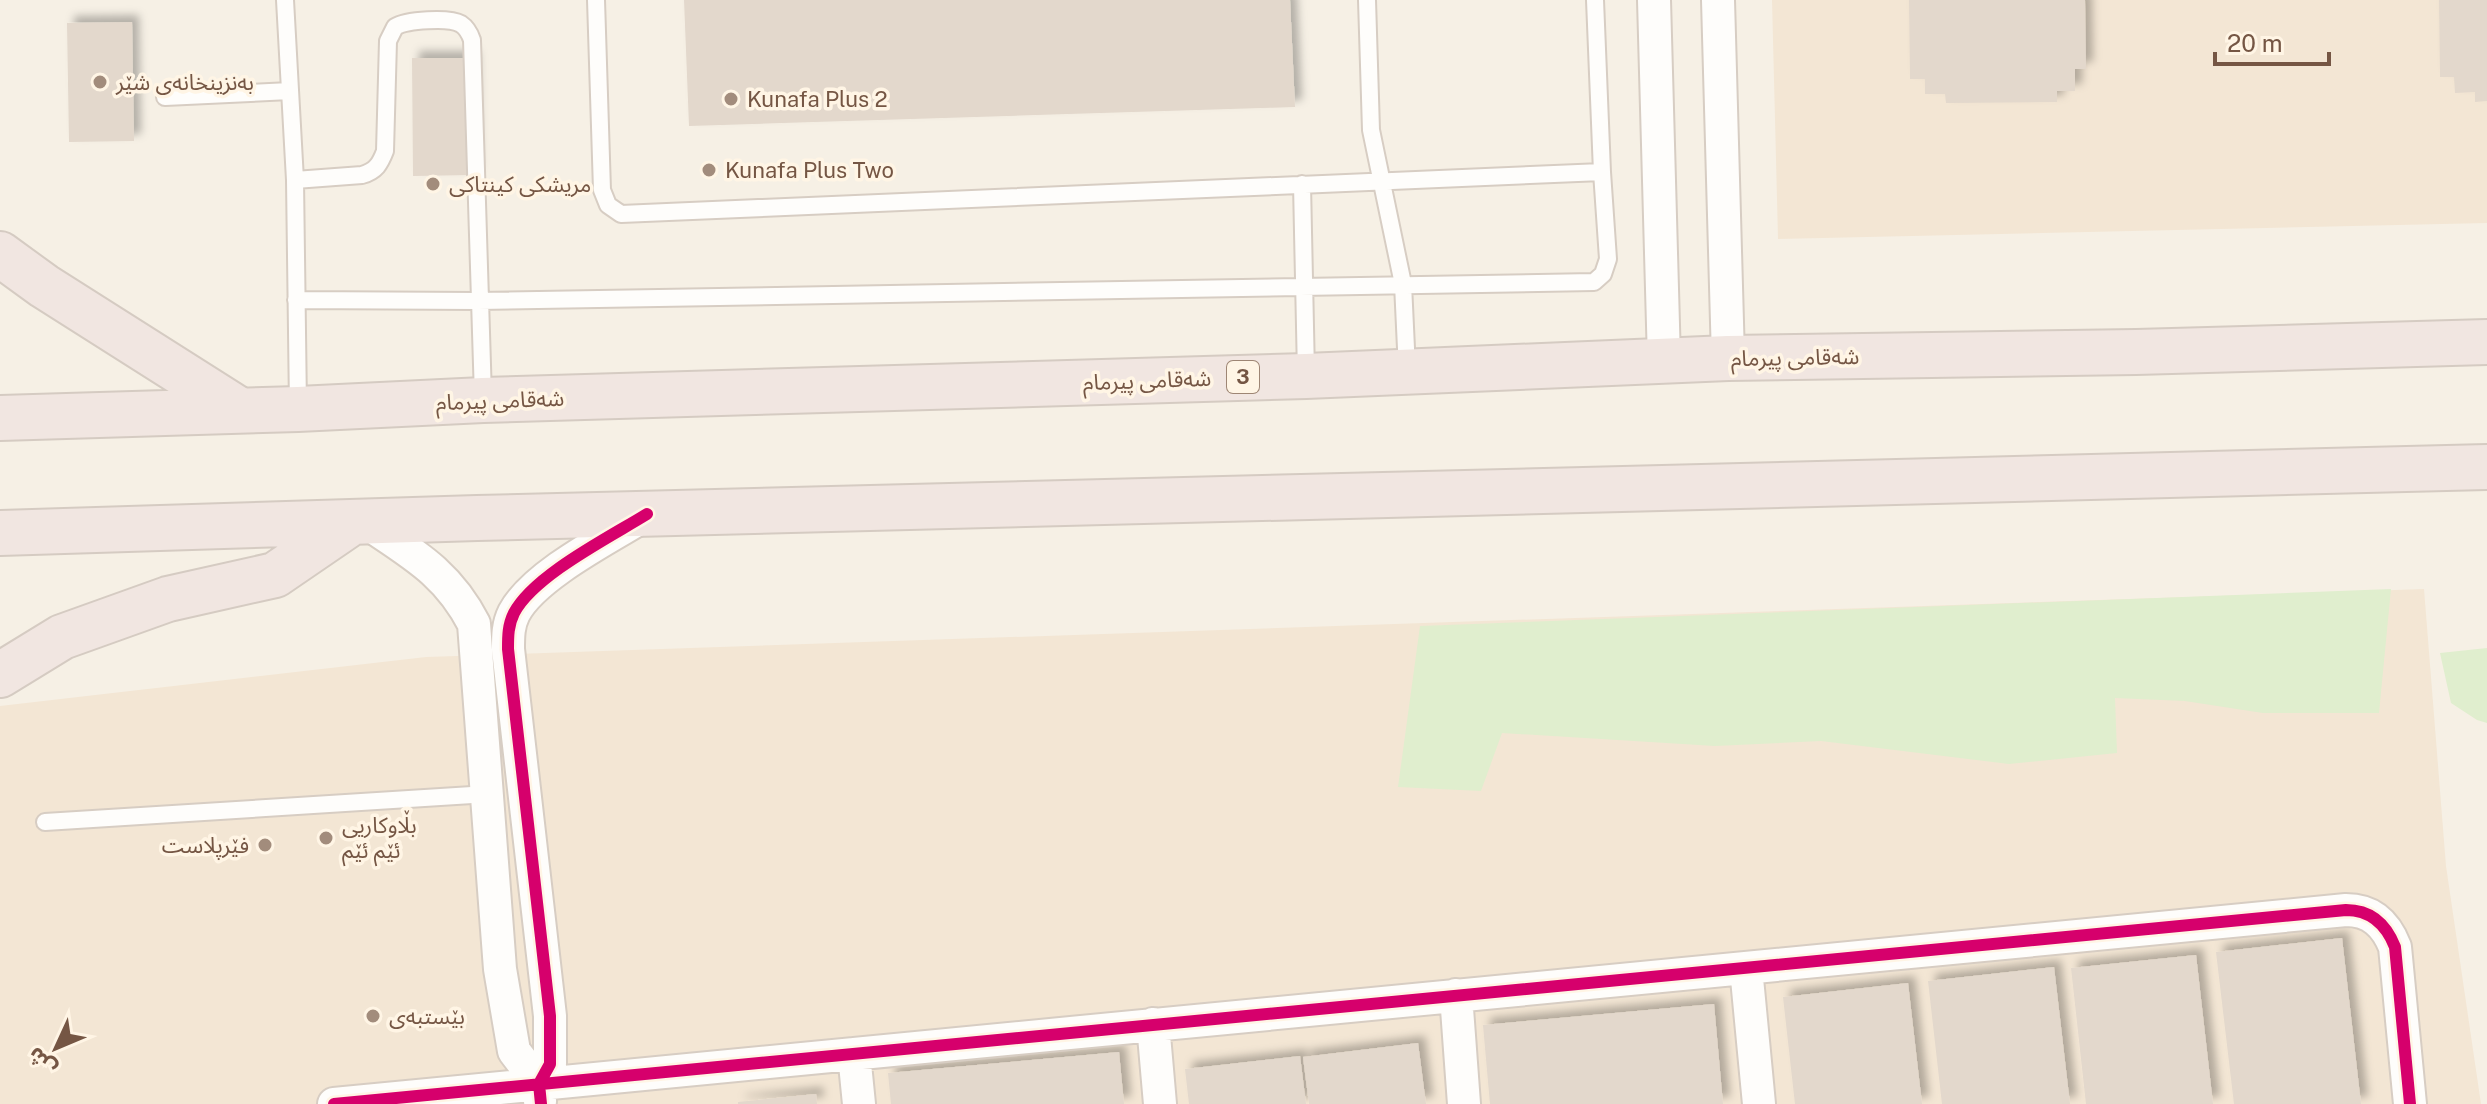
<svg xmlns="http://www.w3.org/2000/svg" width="2487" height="1104" viewBox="0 0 2487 1104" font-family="'Public Sans','Noto Sans Arabic',sans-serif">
  <defs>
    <filter id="shadow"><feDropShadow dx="7" dy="-7" stdDeviation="4" flood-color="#0004"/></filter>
  </defs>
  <rect width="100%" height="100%" fill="#f6f0e5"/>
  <path fill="#f3e6d4" d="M1772,0H2487V223L1778,239Z
    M2424,589L2446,866L2481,1104H0V706L426,657Z"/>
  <path fill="#e0eece" d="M2391,589L2379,713H2263L2185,701L2115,698L2117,753L2009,764L1821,741L1715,746L1502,733L1481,791L1398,787L1420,626Z
    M2487,648V723L2477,720L2451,703L2440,653Z"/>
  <path fill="#e3d8cc" filter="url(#shadow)" d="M684,0H1290L1295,107L689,126Z
    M1909,0H2085L2086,69H2075V91H2057V102L1946,103L1945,94H1925V79H1910Z
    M2439,0H2487V101L2475,102V92L2455,93L2454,77H2440Z
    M132,22L134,141L69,142L67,23Z
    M412,58H472L473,175L413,176Z
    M2342,938L2361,1104H2234L2216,952Z
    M2196,955L2213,1104H2086L2071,968Z
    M2054,967L2070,1104H1942L1928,981Z
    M1908,983L1922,1104H1795L1783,997Z
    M1714,1004L1723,1104H1490L1483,1025Z
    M1418,1043L1426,1104H1309L1303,1057Z
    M1119,1052L1124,1104H891L888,1073Z
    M1300,1056L1306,1104H1189L1185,1069Z
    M816,1094L817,1104H738V1102Z"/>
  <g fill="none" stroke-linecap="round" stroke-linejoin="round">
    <defs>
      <path id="lane" d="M285,0L295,180L298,407
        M596,0L602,190L608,205L621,214L1602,172
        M1367,0L1371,130L1403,284L1407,370
        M165,97L290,91
        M295,180L362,175C376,171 380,164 385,151L388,41L395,27C406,20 449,17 461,24C467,28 470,34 472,40L483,397
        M1302,184L1306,374
        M296,300L478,301L1594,282L1603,274L1608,259L1602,172L1595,0
        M45,822L488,794"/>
      <path id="street" d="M1654,0L1664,361
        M1718,0L1728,358
        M367,523C413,554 448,573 474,624L500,969L514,1051L539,1084
        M1746,968L1759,1104
        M1456,995L1464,1104
        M1153,1024L1160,1104
        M854,1054L859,1104
        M540,1101L539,1084L550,1064V1016L508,649C508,636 508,625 514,613C534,575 610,537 647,514
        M334,1104L2346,910C2371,910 2386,924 2395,947L2410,1104"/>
      <path id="highway" d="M0,254L44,286L238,409
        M0,418L298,409L483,400L1306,376L1728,358L2136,352L2487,342
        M0,533L477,518L2487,467
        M0,675L62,637L168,599L275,575L351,523"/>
    </defs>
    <use href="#lane" stroke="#d7cdc3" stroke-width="20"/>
    <use href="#street" stroke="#d7cdc3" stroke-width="36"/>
    <use href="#highway" stroke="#d5cbc2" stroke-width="48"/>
    <use href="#lane" stroke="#fefdfb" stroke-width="16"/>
    <use href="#street" stroke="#fefdfb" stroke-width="32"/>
    <use href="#highway" stroke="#f1e6e1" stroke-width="44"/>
    <defs>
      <path id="cycleway" d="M334,1104L2346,910C2371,910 2386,924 2395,947L2410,1104
        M541,1104L539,1084L550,1064V1016L508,649C508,636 508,625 514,613C534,575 610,537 647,514"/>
    </defs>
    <use href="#cycleway" stroke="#fff5e5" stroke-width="17"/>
    <use href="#cycleway" stroke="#d6006c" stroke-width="12"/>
  </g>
  <g fill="#a28c7c" stroke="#fff5e5" stroke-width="3">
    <circle cx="100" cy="82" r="8"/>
    <circle cx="731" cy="99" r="8"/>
    <circle cx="709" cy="170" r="8"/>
    <circle cx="433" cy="184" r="8"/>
    <circle cx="326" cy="838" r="8"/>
    <circle cx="265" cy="845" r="8"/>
    <circle cx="373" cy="1016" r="8"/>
  </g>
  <g text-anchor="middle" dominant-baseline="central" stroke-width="7" stroke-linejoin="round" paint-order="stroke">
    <rect fill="#fff5e5" stroke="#9e8674" stroke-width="2" x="1227" y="361" width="32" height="32" rx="6"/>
    <g font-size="20" font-weight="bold" fill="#755644">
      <text x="1243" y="377">3</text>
    </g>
    <g font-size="22" fill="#755644" stroke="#fff5e5" text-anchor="start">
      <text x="116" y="82">بەنزینخانەی شێر</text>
      <text x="747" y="99">Kunafa Plus 2</text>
      <text x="725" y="170">Kunafa Plus Two</text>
      <text x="449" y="184">مریشکی کینتاکی</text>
      <text x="342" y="825">بڵاوکاریی<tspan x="342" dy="25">ئێم ئێم</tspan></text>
      <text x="249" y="845" text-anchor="end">فێرپلاست</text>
      <text x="389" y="1016">بێستبەی</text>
    </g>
    <g font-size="22" fill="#755644" stroke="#fff5e5">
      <text transform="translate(1795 357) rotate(-1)">شەقامی پیرمام</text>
      <text transform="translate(1147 380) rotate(-2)">شەقامی پیرمام</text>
      <text transform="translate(500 400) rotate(-2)">شەقامی پیرمام</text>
    </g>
  </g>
  <g transform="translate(56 1048) rotate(226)" stroke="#fff5e5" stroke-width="6" paint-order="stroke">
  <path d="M0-6L14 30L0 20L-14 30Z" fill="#755644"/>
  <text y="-12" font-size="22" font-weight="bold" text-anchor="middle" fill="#755644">ش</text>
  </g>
  <path d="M2215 52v12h114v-12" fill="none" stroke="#755644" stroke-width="4"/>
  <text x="2227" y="52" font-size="24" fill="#755644" stroke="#fff5e5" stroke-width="6" paint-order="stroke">20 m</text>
</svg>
